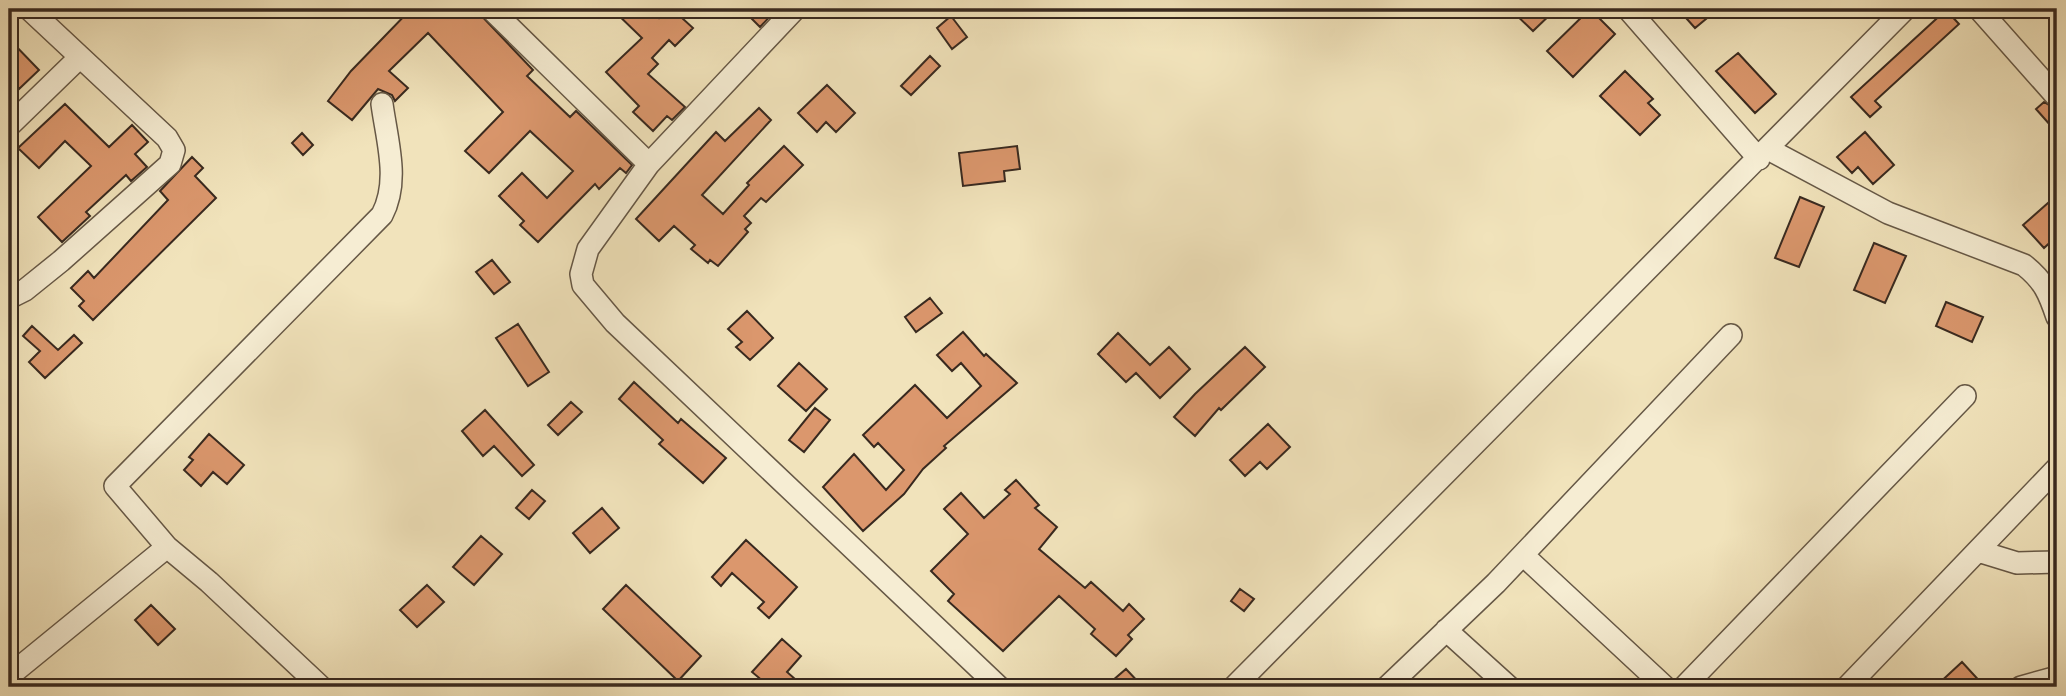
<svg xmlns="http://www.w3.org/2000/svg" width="2066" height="696" viewBox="0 0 2066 696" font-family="'IM FELL French Canon',serif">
  <rect width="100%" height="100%" fill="#f1e3bb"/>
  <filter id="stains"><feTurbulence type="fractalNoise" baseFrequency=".00286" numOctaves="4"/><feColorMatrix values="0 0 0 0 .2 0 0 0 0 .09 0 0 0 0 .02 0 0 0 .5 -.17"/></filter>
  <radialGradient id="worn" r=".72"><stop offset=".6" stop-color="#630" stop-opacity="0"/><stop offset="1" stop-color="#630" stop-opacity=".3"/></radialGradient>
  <path fill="#db976d" stroke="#38291f" stroke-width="2" d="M411,9H475L533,70L527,76L570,117L576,111L632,165L626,173L620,168L599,189L595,184L538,242L520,225L524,221L499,196L522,173L547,198L573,171L530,131L489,173L465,151L503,112L428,33L389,71L408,88L395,101L392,95L378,89L352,120L328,101L351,71Z
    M612,9H649L659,18L668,9H691L682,18L693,28L675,46L669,40L652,58L658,64L648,74L685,107L672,120L667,116L653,131L633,112L639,106L606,72L642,38Z
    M742,9H777L760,27Z
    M1510,9H1556L1533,31Z
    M1590,9L1615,34L1573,77L1547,51Z
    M1678,9H1718L1695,28Z
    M1946,10L1959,24L1875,101L1881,107L1870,117L1851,97Z
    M951,16L967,37L952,49L937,28Z
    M9,39L39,70L19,89L9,78Z
    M1738,53L1776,94L1755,113L1716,71Z
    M930,56L940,66L911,95L901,86Z
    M1625,71L1653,99L1648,103L1660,115L1640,135L1600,96Z
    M827,85L855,113L836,132L826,122L817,132L798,113Z
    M2044,102L2057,110V120L2051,126L2036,109Z
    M65,104L109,147L132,125L148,142L135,154L147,167L131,181L126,175L86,212L90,216L62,242L38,217L91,166L65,141L39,168L18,148Z
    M759,108L771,120L702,195L723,214L749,185L747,183L784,146L803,165L766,202L761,198L744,216L751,223L745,229L748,232L718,266L710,260L708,263L691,249L695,245L674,226L659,241L636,219L716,132L725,141Z
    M1865,132L1894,165L1873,184L1858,167L1852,173L1837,157Z
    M302,133L313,145L303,155L292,143Z
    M1017,146L1020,169L1004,171L1005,181L963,186L959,153Z
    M192,157L203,168L195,176L216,198L93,320L79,306L84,301L71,288L88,271L94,278L168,200L160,191Z
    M2057,195V236L2044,248L2023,225Z
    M1800,197L1824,207L1799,267L1775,258Z
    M1874,243L1906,256L1885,303L1854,290Z
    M492,260L510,282L494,294L476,272Z
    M930,298L942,313L916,332L905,317Z
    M1946,302L1983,317L1972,342L1936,326Z
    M747,311L773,338L750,360L736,347L742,342L728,329Z
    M518,324L549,372L528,386L496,338Z
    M32,326L58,350L74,335L82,343L45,378L29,362L40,351L23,336Z
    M963,332L984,356L986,354L1017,383L944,446L946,448L923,469L904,494L863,531L823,487L854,454L886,490L904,470L878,443L874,447L863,435L915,385L947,418L981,386L961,363L952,371L937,355Z
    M1118,333L1150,365L1169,347L1190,369L1160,398L1136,373L1126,382L1098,354Z
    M1245,347L1265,367L1221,410L1219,408L1195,436L1174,417L1195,394Z
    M799,363L827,389L806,411L778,386Z
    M634,382L678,423L681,419L726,458L703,483L659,444L663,440L619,399Z
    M571,402L582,412L558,435L548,425Z
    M815,408L830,420L804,452L789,440Z
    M485,410L534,465L522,476L494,446L483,456L462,431Z
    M1268,424L1290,447L1267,469L1260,462L1245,476L1230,460Z
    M209,434L244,465L227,484L213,472L201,486L184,470L193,460L189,457Z
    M1016,480L1039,505L1035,508L1057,527L1039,549L1085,588L1091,582L1123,611L1129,604L1144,619L1128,635L1132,639L1116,656L1091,634L1095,629L1059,596L1003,651L948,601L954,594L931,571L968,534L944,509L961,493L984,518L1010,494L1005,490Z
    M532,490L545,501L529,519L516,508Z
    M602,508L619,528L590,553L573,533Z
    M481,536L502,554L474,585L453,567Z
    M746,540L797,587L769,618L758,608L764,602L732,573L721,586L712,577Z
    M427,585L444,602L417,627L400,610Z
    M626,585L701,656L678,681L603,609Z
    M1240,589L1254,599L1244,611L1231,601Z
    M151,605L175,629L158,645L135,620Z
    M782,639L801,656L787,672L795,679L787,687H770L752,672Z
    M1962,662L1985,687H1935Z
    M1126,669L1143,687H1105Z"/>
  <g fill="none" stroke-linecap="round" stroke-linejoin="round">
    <defs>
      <path id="minor" d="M491,9L649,164
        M795,9L649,164L588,249L581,274L583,285L615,323L999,687
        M1628,9L1759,159
        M1979,9L2057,97
        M9,126L79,58
        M1768,149L1888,213L2024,265C2044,281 2049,293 2057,317
        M9,298L25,290L61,261L170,164L174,150L167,138L29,9
        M1978,551L2017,563L2057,562
        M1523,555L1665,687
        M1446,630L1509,687
        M9,676L167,547
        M321,687L209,582L167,547L115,486L382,215C400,181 387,141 382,104
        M1234,687L1905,9
        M1387,687L1496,583L1731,335
        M1684,687L1965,396
        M1847,687L2057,468
        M2021,687L2057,677"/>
    </defs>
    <use href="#minor" stroke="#665846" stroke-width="24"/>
    <use href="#minor" stroke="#f6edd3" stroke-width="21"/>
  </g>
  <rect width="2066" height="696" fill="none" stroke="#f1e3bb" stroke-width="35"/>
  <rect x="10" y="10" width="2045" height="675" fill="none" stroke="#38291f" stroke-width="3.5"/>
  <rect x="18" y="18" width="2031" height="661" fill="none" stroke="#38291f" stroke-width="2"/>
  <rect width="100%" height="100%" filter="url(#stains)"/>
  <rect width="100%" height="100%" fill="url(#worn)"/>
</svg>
